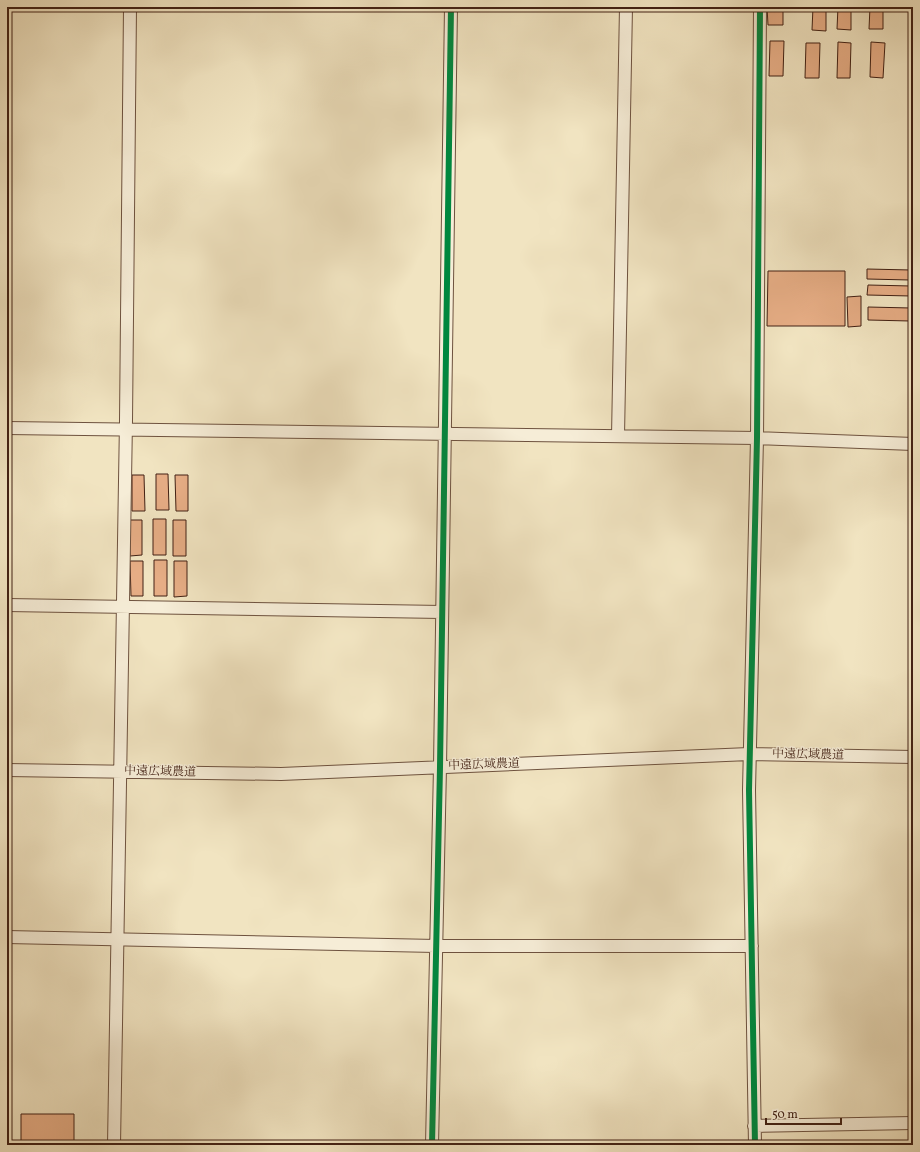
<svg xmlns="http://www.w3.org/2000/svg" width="920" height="1152" viewBox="0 0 920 1152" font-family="Vollkorn,'Noto Serif JP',serif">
  <rect width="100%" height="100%" fill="#f1e4c1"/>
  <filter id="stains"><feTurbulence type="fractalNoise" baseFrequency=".005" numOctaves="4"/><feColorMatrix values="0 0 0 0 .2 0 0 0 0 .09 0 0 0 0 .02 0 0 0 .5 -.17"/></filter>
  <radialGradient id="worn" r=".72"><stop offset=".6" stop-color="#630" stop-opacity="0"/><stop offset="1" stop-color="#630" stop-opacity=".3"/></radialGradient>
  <path fill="#e6ad85" stroke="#422114" d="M767,7H783V25H768Z
    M813,7H826V31L812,30Z
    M838,7H851V30L837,29Z
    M870,7H883V29H869Z
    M770,41H784L783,76H769Z
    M838,42L851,43L850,78H837Z
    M871,42L885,43L883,78L870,77Z
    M806,43H820L819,78H805Z
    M867,269L911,270L910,280L867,279Z
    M768,271H845V326H767Z
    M868,285L911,286V296L867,295Z
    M861,296V326L848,327L847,297Z
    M868,307L911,308L910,321L868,320Z
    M156,474H168L169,510H156Z
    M132,475H144L145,511H132Z
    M175,475H188V511H176Z
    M153,519H166V555H153Z
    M129,520H142V555L130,556Z
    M173,520H186V556H173Z
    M154,560H167V596H154Z
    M130,561H143V596H131Z
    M174,561H187V596L174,597Z
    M21,1114H74V1145H21Z"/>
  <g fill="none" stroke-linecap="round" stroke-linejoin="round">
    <defs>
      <path id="minor" d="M7,428L757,438L913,444
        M618,436L626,7
        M7,605L442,612
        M7,770L281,774L749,754L913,757
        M7,937L436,946H752
        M754,1126L913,1123
        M114,1145L126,421L130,7
        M432,1145L440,767L451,7
        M755,1145L749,790L757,438L760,7"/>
    </defs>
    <use href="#minor" stroke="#6e523f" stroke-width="14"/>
    <use href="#minor" stroke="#f6edd7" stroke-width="12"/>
    <defs>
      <path id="cycleway" d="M432,1145L440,767L451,7
        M755,1145L749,790L757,438L760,7"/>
    </defs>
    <use href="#cycleway" stroke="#f6edd7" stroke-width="8"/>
    <use href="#cycleway" stroke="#00873e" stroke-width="6"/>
  </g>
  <g text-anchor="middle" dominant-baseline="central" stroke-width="3" stroke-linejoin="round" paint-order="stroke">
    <g font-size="12" fill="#422114" stroke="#f6edd7">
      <text transform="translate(808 755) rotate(1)">中遠広域農道</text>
      <text transform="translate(484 765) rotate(-2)">中遠広域農道</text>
      <text transform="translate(160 772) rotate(1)">中遠広域農道</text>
    </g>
  </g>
  <rect width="920" height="1152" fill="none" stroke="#f1e4c1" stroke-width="24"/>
  <rect x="8" y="8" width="904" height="1136" fill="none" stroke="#422114" stroke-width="2"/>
  <rect x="12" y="12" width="896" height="1128" fill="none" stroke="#422114"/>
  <path d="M766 1118v6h75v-6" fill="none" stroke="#422114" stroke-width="2"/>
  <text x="772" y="1118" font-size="12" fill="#422114" stroke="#f6edd7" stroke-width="3" paint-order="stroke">50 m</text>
  <rect width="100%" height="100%" filter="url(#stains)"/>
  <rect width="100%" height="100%" fill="url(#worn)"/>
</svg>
